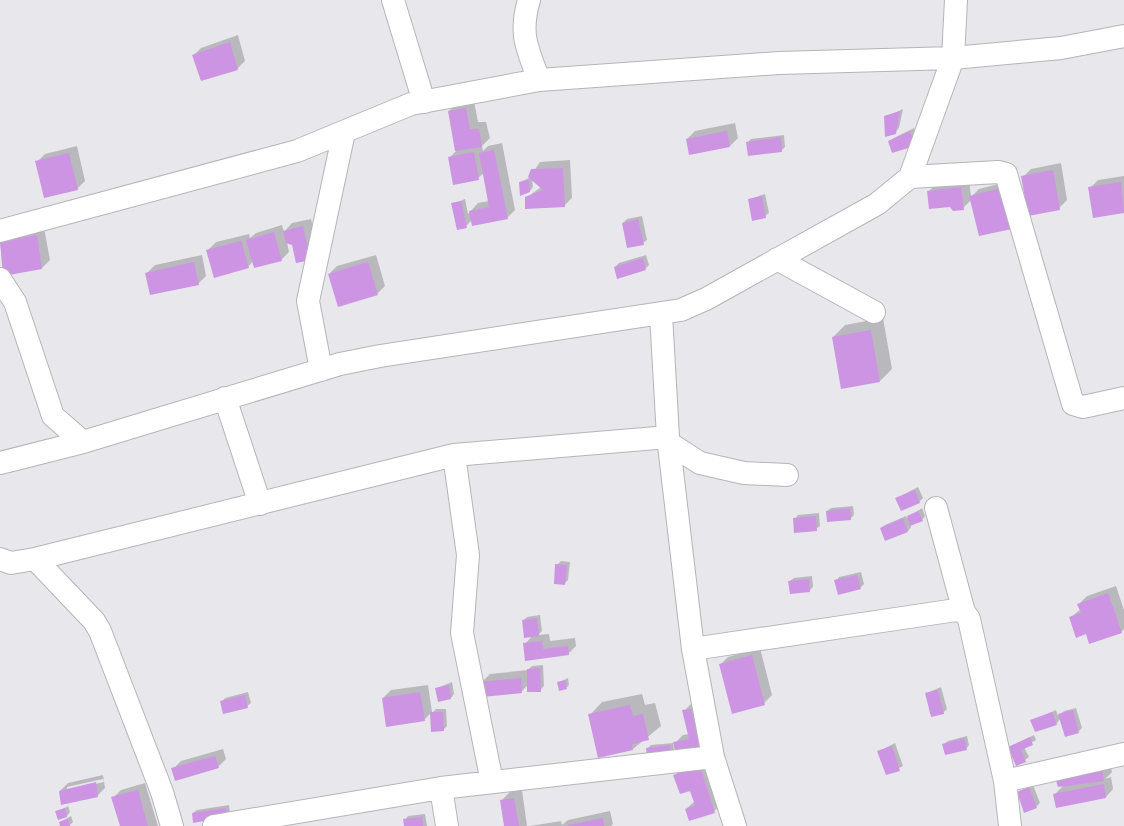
<svg xmlns="http://www.w3.org/2000/svg" width="1124" height="826" viewBox="0 0 1124 826" font-family="'Nunito Sans',sans-serif">
  <rect width="100%" height="100%" fill="#e8e7ec"/>
  <path fill="#0003" fill-rule="evenodd" d="M238,35L245,61L237,69L193,56L201,48Z
    M474,101L478,122H486L490,138L482,146L483,151L488,146L502,143L515,210L507,218L472,220L466,226L453,204L465,199L468,214L478,203L489,201L484,173L478,178L449,158L456,151L449,111L457,103Z
    M903,109L899,128L895,132L886,117Z
    M735,123L738,138L730,146L687,139L695,131Z
    M914,128L918,141H890L894,138Z
    M784,135L785,147L782,150L748,142L751,139Z
    M77,146L85,181L77,189L37,162L45,154Z
    M570,160L572,198L564,206L526,198L541,187L532,179L533,187L530,191L520,182L529,178L540,162Z
    M1061,163L1067,200L1059,208L1023,177L1031,169Z
    M1124,176V212L1094,216L1090,188L1098,180Z
    M969,179L971,197L979,189L1010,181L1019,219L971,200L963,208L928,192L936,184Z
    M765,194L769,213L765,216L750,199Z
    M642,216L647,240L643,243L623,223L627,219Z
    M311,219L318,250L287,242L289,252L281,260L253,261L248,267L208,250L216,242L249,234L250,238L256,233L282,225L284,232L292,223Z
    M44,228L50,260L42,268L4,274L0,241Z
    M202,255L206,276L198,284L147,273L155,265Z
    M376,255L385,286L377,294L329,274L337,266Z
    M646,255L649,265L645,269L615,267L619,263Z
    M883,318L892,369L880,381L833,337L845,325Z
    M918,487L923,498L919,502L897,498Z
    M853,506L854,515L851,518L827,511L831,508Z
    M922,508L925,516L922,520L910,524L911,527L908,531L886,539L881,528L885,525L906,516L907,518Z
    M819,513L820,526L816,529L795,519L798,515Z
    M561,561L570,562L568,580L564,584L557,565Z
    M861,572L864,584L860,588L836,581L839,577Z
    M812,576L813,587L809,591L790,581L794,578Z
    M1116,586L1124,610V629L1121,632H1087L1071,617L1081,609L1079,604L1087,596Z
    M540,615L542,631L538,635L549,634L550,641L575,638L576,646L568,654L527,659L525,644L533,635L524,620L527,617Z
    M760,648L772,695L764,703L720,665L728,657Z
    M543,665L544,686L540,690L529,684L521,692L482,682L490,674L528,670L532,666Z
    M568,678L569,685L566,688L558,683Z
    M452,682L454,694L451,698L437,688Z
    M428,685L432,712L424,720L383,698L391,690Z
    M941,687L947,709L943,713L927,693Z
    M248,692L251,703L247,706L222,702L225,698Z
    M642,694L645,705L655,703L661,726L633,749L590,715L602,702Z
    M692,703L709,728L677,753L675,743L683,735L689,734L684,711Z
    M1076,708L1082,728L1079,731L1061,718L1056,724L1032,721L1056,710L1058,716L1064,711Z
    M436,709H446L447,726L443,730L432,713Z
    M1034,735L1036,740L1024,747L1029,757L1025,760L1010,747Z
    M967,736L969,745L966,749L944,744L948,741Z
    M673,743L674,750L670,753L647,749L651,745Z
    M895,743L903,766L887,774L879,751Z
    M223,749L226,759L218,767L173,769L181,761Z
    M708,759L722,804L714,811L686,809L695,801L691,789L675,775L683,767Z
    M1109,760L1112,772L1105,779L1111,777L1113,789L1106,797L1055,794L1064,785Z
    M103,775L105,788L97,796L60,791L68,783ZM103,779L104,782L67,790V787Z
    M145,783L158,826H122L113,798L121,790Z
    M1033,785L1040,803L1036,807L1018,792Z
    M522,790L527,826H506L502,800L510,792Z
    M229,805L230,812L227,816L193,813L197,810Z
    M68,806L70,812L67,816L57,812Z
    M610,811L613,824L611,826H530L561,821L562,825L568,820Z
    M425,814L427,826H405V820L408,816Z
    M71,816L73,822L69,826H62L60,822Z"/>
  <path fill="#cc94e3" d="M230,42L238,70L201,81L192,55Z
    M466,108L470,129H479L482,147L455,151L448,111Z
    M900,111L896,134L885,137L884,116Z
    M727,131L730,147L689,155L686,139Z
    M910,131L915,146L892,153L888,141Z
    M781,137L782,152L748,156L746,142Z
    M494,150L508,219L472,226L469,211L489,207L479,153Z
    M474,152L479,180L453,185L448,157Z
    M69,153L78,190L44,198L35,161Z
    M563,168L565,207L525,209V197L543,190L528,177L531,169Z
    M1053,170L1060,210L1028,216L1021,176Z
    M529,180L530,192L520,196L519,182Z
    M1121,182L1124,213L1093,218L1088,187Z
    M961,187L964,210L953,211L950,207L929,209L927,191Z
    M1002,188L1012,229L979,236L969,196Z
    M762,196L766,218L752,221L748,199Z
    M461,201L467,228L457,230L451,203Z
    M638,219L644,245L627,248L622,223Z
    M303,226L311,260L296,263L292,245L286,243L283,231Z
    M274,232L282,261L254,268L246,240Z
    M37,235L42,269L3,276L0,241Z
    M241,241L249,268L214,278L206,250Z
    M643,258L646,270L617,279L614,267Z
    M194,262L199,285L150,295L145,273Z
    M368,262L378,295L338,307L328,274Z
    M871,330L880,382L841,389L832,337Z
    M915,490L920,503L901,511L895,498Z
    M850,508L851,520L827,522L826,511Z
    M918,511L923,521L910,526L907,516Z
    M816,516L817,531L794,533L793,518Z
    M903,518L908,532L885,541L880,528Z
    M555,564L567,565L565,585L554,584Z
    M857,575L861,589L838,595L834,580Z
    M809,579L810,592L790,594L788,581Z
    M1108,593L1122,633L1089,644L1086,634L1076,638L1069,617L1081,613L1077,604Z
    M537,618L539,636L524,638L522,620Z
    M542,641L543,649L568,646L569,655L525,661L523,643Z
    M752,655L765,705L732,714L719,664Z
    M540,668L541,692H527V669Z
    M521,678L522,693L482,697L481,682Z
    M565,680L567,689L559,691L557,682Z
    M449,685L451,699L438,702L435,688Z
    M938,690L944,714L931,717L925,693Z
    M420,692L425,721L386,727L382,698Z
    M245,695L248,708L223,714L220,701Z
    M630,705L633,716L643,714L649,740L632,744L633,750L598,758L588,714Z
    M691,709L697,735H701L704,749L676,755L673,742L689,739L682,710Z
    M1073,710L1079,733L1065,737L1058,714Z
    M430,712H443L444,731L431,732Z
    M1052,712L1057,725L1035,732L1030,720Z
    M1030,737L1033,745L1021,750L1026,762L1016,766L1008,747Z
    M964,738L967,750L945,755L942,744Z
    M670,745L671,755L647,757L646,748Z
    M892,746L900,771L886,775L877,751Z
    M215,756L219,768L175,781L171,768Z
    M700,766L715,813L689,821L685,809L695,805L690,791L680,794L673,775Z
    M1102,767L1104,781L1058,787L1055,777Z
    M96,782L98,797L61,805L59,791Z
    M1104,784L1106,798L1056,808L1053,794Z
    M1029,787L1037,808L1024,813L1017,792Z
    M138,790L148,826H120L111,797Z
    M514,798L519,826H504L500,800Z
    M65,808L67,817L58,820L55,811Z
    M226,808L227,817L193,823L192,813Z
    M422,817L423,826H404L403,819Z
    M603,818L604,826H568V825Z
    M68,819L70,826H60L59,822Z"/>
  <g fill="none" stroke-linecap="round" stroke-linejoin="round">
    <defs>
      <path id="minor" d="M393,0L424,102
        M529,0C519,34 527,48 539,80
        M910,177L998,172L1006,174L1073,404L1083,407L1124,398
        M0,231L297,151L411,104L539,80L779,63L953,58L1061,48L1124,36
        M777,259L874,312
        M0,279L15,302L53,416L83,442
        M661,314L668,437L693,649L713,757L735,826
        M321,370L308,301L344,132
        M225,398L260,504
        M669,443L700,463L744,473L787,475
        M454,455L468,555L462,633L492,782
        M0,463L83,442L340,364L380,356L681,310L706,299L877,204L910,177L953,58L956,0
        M936,508L964,612L969,619L1005,781L1010,826
        M0,559L11,563L35,559L454,455L668,437
        M35,559L94,621L100,631L162,792L172,826
        M693,649L956,610L964,612
        M1005,781L1124,754
        M441,788L447,826
        M214,826L441,788L713,757"/>
    </defs>
    <use href="#minor" stroke="#b5b4b8" stroke-width="24"/>
    <use href="#minor" stroke="#fff" stroke-width="22"/>
  </g>
</svg>
